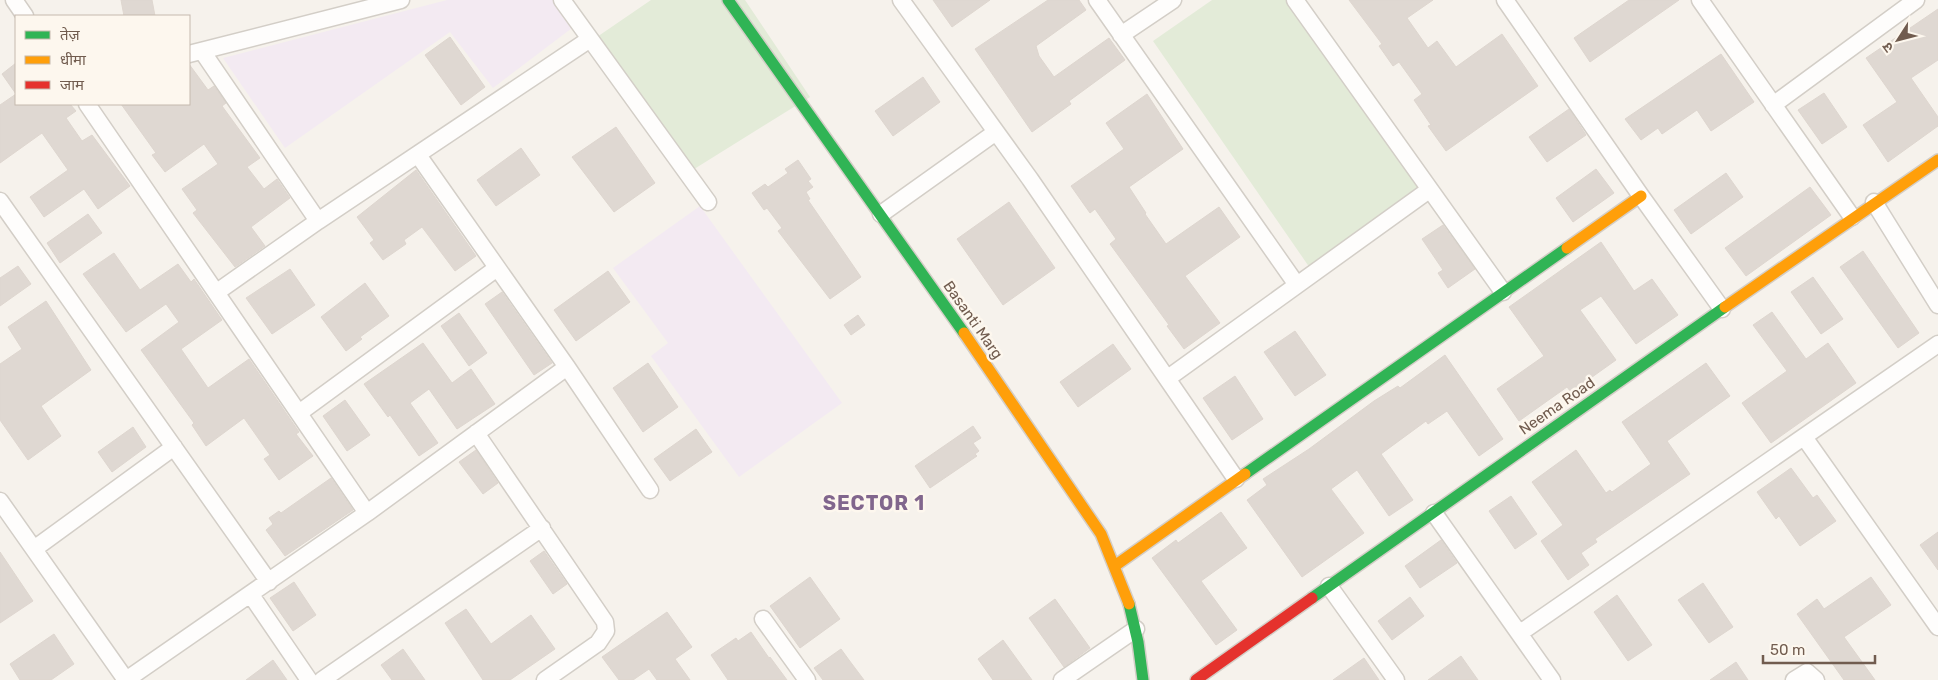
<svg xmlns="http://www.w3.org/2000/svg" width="1938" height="680" viewBox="0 0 1938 680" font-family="Rubik,'Noto Sans Devanagari',sans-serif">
  <rect width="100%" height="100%" fill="#f6f2ec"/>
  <path fill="#f3eaf2" d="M447,0H559L576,25L493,88L450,32L285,148L223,58Z
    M700,206L842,403L739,477L651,356L668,343L613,268Z"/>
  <path fill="#e3ebd8" d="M651,0H745L810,97L691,171L594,39Z
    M1212,0H1292L1425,192L1312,271L1153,41Z"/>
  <path fill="#dfd8d2" stroke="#ded6cf" d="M121,0H152L155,16H124Z
    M933,0H990L952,27Z
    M1048,0H1079L1086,10L1036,46L1039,56L1054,77L1109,38L1125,60L1069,101L1071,104L1032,132L975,49Z
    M1349,0H1433L1407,18L1428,48L1437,41L1456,67L1502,34L1538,86L1446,151L1428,126L1431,125L1414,100L1422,94L1399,62L1393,66L1379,46L1382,44Z
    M1629,0H1679L1590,62L1574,38Z
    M1938,9V60L1911,78L1938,117V126L1888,162L1863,125L1897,102L1866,58Z
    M450,37L485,87L461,105L425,55Z
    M1721,54L1754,102L1711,131L1697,110L1662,134L1658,128L1641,140L1625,119Z
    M16,63V104H70L76,111L66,118L82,141L92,135L130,186L98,209L84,189L44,217L30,197L68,170L42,133L0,163V105L16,94L2,74Z
    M189,64L208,90L214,86L226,103L222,106L260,158L247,167L264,189L277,179L290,198L251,227L265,246L235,267L193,213L197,210L182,189L218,164L204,144L165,172L152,155L156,153L121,104H189Z
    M923,77L940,102L893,136L875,111Z
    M1824,93L1847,127L1822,144L1798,110Z
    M1147,94L1183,149L1129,187L1146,213L1145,214L1166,244L1219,207L1240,237L1185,276L1220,323L1184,349L1167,326L1169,325L1110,244L1116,239L1095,209L1090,213L1071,186L1124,149L1106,123Z
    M1569,109L1586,135L1547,162L1529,137Z
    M616,127L655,183L614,212L572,157Z
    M521,148L540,175L496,206L477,180Z
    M798,160L811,179L808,181L813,187L806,192L810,199L808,200L861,277L830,299L778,231L782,228L767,208L764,210L752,193L765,184L768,187L788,173L785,169Z
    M1596,169L1614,193L1573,222L1556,198Z
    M416,170L476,256L455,271L422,227L404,240L406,244L383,260L370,243L374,240L357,217Z
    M1726,173L1743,197L1691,234L1674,210Z
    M1810,187L1831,215L1746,276L1725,248Z
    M1009,202L1055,268L1003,305L957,239Z
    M88,214L102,233L60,263L47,243Z
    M1443,225L1475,269L1448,288L1438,273L1443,270L1422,239Z
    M1601,242L1634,291L1652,279L1678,315L1636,344L1601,296L1580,310L1616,360L1571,392L1567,387L1519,421L1497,389L1544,356L1509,307Z
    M1863,251L1919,333L1898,348L1840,267Z
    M114,253L140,290L178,264L191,282L194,279L222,320L181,349L208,388L249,359L299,432L296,434L313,456L279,480L264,459L270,455L244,418L206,446L192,425L194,423L141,350L179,322L166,304L126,332L83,274Z
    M18,266L31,284L0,306V278Z
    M290,269L315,305L272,334L246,298Z
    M608,271L630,302L576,341L554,310Z
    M1813,277L1843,319L1821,334L1791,292Z
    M365,283L389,316L360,337L362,339L346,351L321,317Z
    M502,292L552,363L534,375L485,304Z
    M46,301L91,370L41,406L61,436L28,460L0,420V364L22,349L8,327Z
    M1772,312L1806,359L1828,343L1856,383L1771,443L1742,403L1787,371L1753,325Z
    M459,313L487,353L469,366L441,326Z
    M858,315L865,325L851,335L844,325Z
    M1295,331L1326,375L1295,396L1264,352Z
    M423,343L452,383L471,369L495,404L457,429L429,389L410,403L438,443L419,456L390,415L388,417L364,384Z
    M1113,344L1131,369L1078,407L1060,382Z
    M1445,355L1503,439L1479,456L1447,411L1428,424L1426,421L1381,454L1413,500L1389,516L1357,470L1331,489L1364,533L1302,577L1247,500L1267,485L1263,479L1309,449L1374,401L1398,386L1400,388Z
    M648,363L678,407L643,432L613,388Z
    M1706,363L1730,396L1667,441L1690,474L1595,539L1597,542L1581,553L1589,565L1568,580L1541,541L1563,525L1532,482L1576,450L1606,493L1610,490L1612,492L1651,464L1622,422Z
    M1235,376L1263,419L1232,440L1203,398Z
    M345,400L370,435L347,451L323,416Z
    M973,426L981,438L973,443L979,451L975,454L977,456L930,488L915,466Z
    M133,427L146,447L112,472L98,452Z
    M696,429L712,452L670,481L654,459Z
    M476,450L498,483L483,494L459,462Z
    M1791,468L1813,498L1817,495L1836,521L1800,546L1779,516L1776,519L1757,492Z
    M331,478L353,510L285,556L266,530L273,524L269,518L279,511L281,513Z
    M1511,496L1537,534L1515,549L1489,511Z
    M1221,512L1247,548L1201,581L1237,630L1216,645L1152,558L1176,540L1178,543Z
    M1938,532V570L1920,545Z
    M1441,540L1457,563L1420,588L1405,566Z
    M544,551L567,584L553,594L530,561Z
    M0,552L33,601L0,623Z
    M810,577L840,619L800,648L770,606Z
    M1871,577L1891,605L1844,637L1875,680H1844L1797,614L1817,599L1824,609Z
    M294,582L316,615L293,631L270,598Z
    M1703,583L1733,627L1709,643L1678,600Z
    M1617,595L1652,645L1628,661L1594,612Z
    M1410,597L1424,616L1392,640L1378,621Z
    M1055,599L1090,648L1064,667L1029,618Z
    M466,609L491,644L531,615L555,649L510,680H483L445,623Z
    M667,612L692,647L675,659L690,680H657L649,669L633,680H619L602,657Z
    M751,632L769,658L770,657L787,680H728L711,655L736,638L738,641Z
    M54,634L74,664L51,680H20L10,664Z
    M1003,640L1032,680H993L978,659Z
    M403,649L425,680H392L381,665Z
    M841,649L849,660L864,680H823L814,668Z
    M1461,656L1478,680H1428Z
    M1364,658L1379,680H1333Z
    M273,660L287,680H246Z
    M1736,662L1748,680H1710Z"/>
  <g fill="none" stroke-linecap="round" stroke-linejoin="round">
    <defs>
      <path id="street" d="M14,0L25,16
        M562,0L708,202
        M901,0L1030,179L1236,479
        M1097,0L1297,285
        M1295,0L1503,292
        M1505,0L1641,196L1722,309
        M1700,0L1852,217
        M1121,35L1173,0
        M202,51L318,221
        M189,54L401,0
        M87,104L367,513
        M1773,105L1916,0
        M418,155L567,367L650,490
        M0,201L269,582
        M1874,202L1938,305
        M881,214L996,132
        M217,292L318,221L590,39
        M1168,378L1429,190
        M299,413L497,268
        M476,433L605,622L606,631L598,643L545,680
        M1804,437L1938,627
        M0,501L126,680
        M1434,513L1552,680
        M34,549L174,447
        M1329,586L1396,680
        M251,595L309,680
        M763,619L807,680
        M1520,633L1938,344
        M126,680L367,513L567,367
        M322,680L542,528
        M1062,680L1136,629
        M1794,680L1807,672L1816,680"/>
      <path id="fast" d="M728,0L964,333
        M1245,474L1567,248
        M1312,598L1725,307
        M1129,604L1138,642L1143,680"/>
      <path id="slow" d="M1567,248L1641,196
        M1725,307L1938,160
        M964,333L1101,534L1129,604
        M1116,565L1245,474"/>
      <path id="jam" d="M1196,680L1312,598"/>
    </defs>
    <use href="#street" stroke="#d3cec7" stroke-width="19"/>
    <use href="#fast" stroke="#d4cec7" stroke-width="14"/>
    <use href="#slow" stroke="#d4cec7" stroke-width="14"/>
    <use href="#jam" stroke="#d4cec7" stroke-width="14"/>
    <use href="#street" stroke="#fefdfc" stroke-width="16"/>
    <use href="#fast" stroke="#30b455" stroke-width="11"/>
    <use href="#slow" stroke="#ff9f0a" stroke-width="11"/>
    <use href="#jam" stroke="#e5322d" stroke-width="11"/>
  </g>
  <g text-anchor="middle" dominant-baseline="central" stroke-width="5" stroke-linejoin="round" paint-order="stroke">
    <g font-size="15" fill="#715c4f" stroke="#fdf7ee">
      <text transform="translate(973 320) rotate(55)">Basanti Marg</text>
      <text transform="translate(1557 406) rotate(-35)">Neema Road</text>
    </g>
    <g font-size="20" font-weight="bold" letter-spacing="1" fill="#81668d" stroke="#fdf7ee">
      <text x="874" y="503">SECTOR 1</text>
    </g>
  </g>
  <rect x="15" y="15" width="175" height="90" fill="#fdf7ee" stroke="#c5b9ae"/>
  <rect x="25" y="31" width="25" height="8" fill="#30b455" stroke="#c5b9ae"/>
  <text x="60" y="40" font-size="15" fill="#715c4f">तेज़</text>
  <rect x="25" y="56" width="25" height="8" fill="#ff9f0a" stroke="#c5b9ae"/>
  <text x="60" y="65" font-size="15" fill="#715c4f">धीमा</text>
  <rect x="25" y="81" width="25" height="8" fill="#e5322d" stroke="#c5b9ae"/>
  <text x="60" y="90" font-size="15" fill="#715c4f">जाम</text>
  <g transform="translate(1898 40) rotate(234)" stroke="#fdf7ee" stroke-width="4" paint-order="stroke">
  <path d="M0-4L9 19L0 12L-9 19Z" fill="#715c4f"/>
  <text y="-8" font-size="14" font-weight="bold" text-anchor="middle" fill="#715c4f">उ</text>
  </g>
  <path d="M1763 655v8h112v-8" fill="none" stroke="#715c4f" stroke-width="2.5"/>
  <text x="1770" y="655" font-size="15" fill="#715c4f" stroke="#fdf7ee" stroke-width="4" paint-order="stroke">50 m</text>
</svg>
